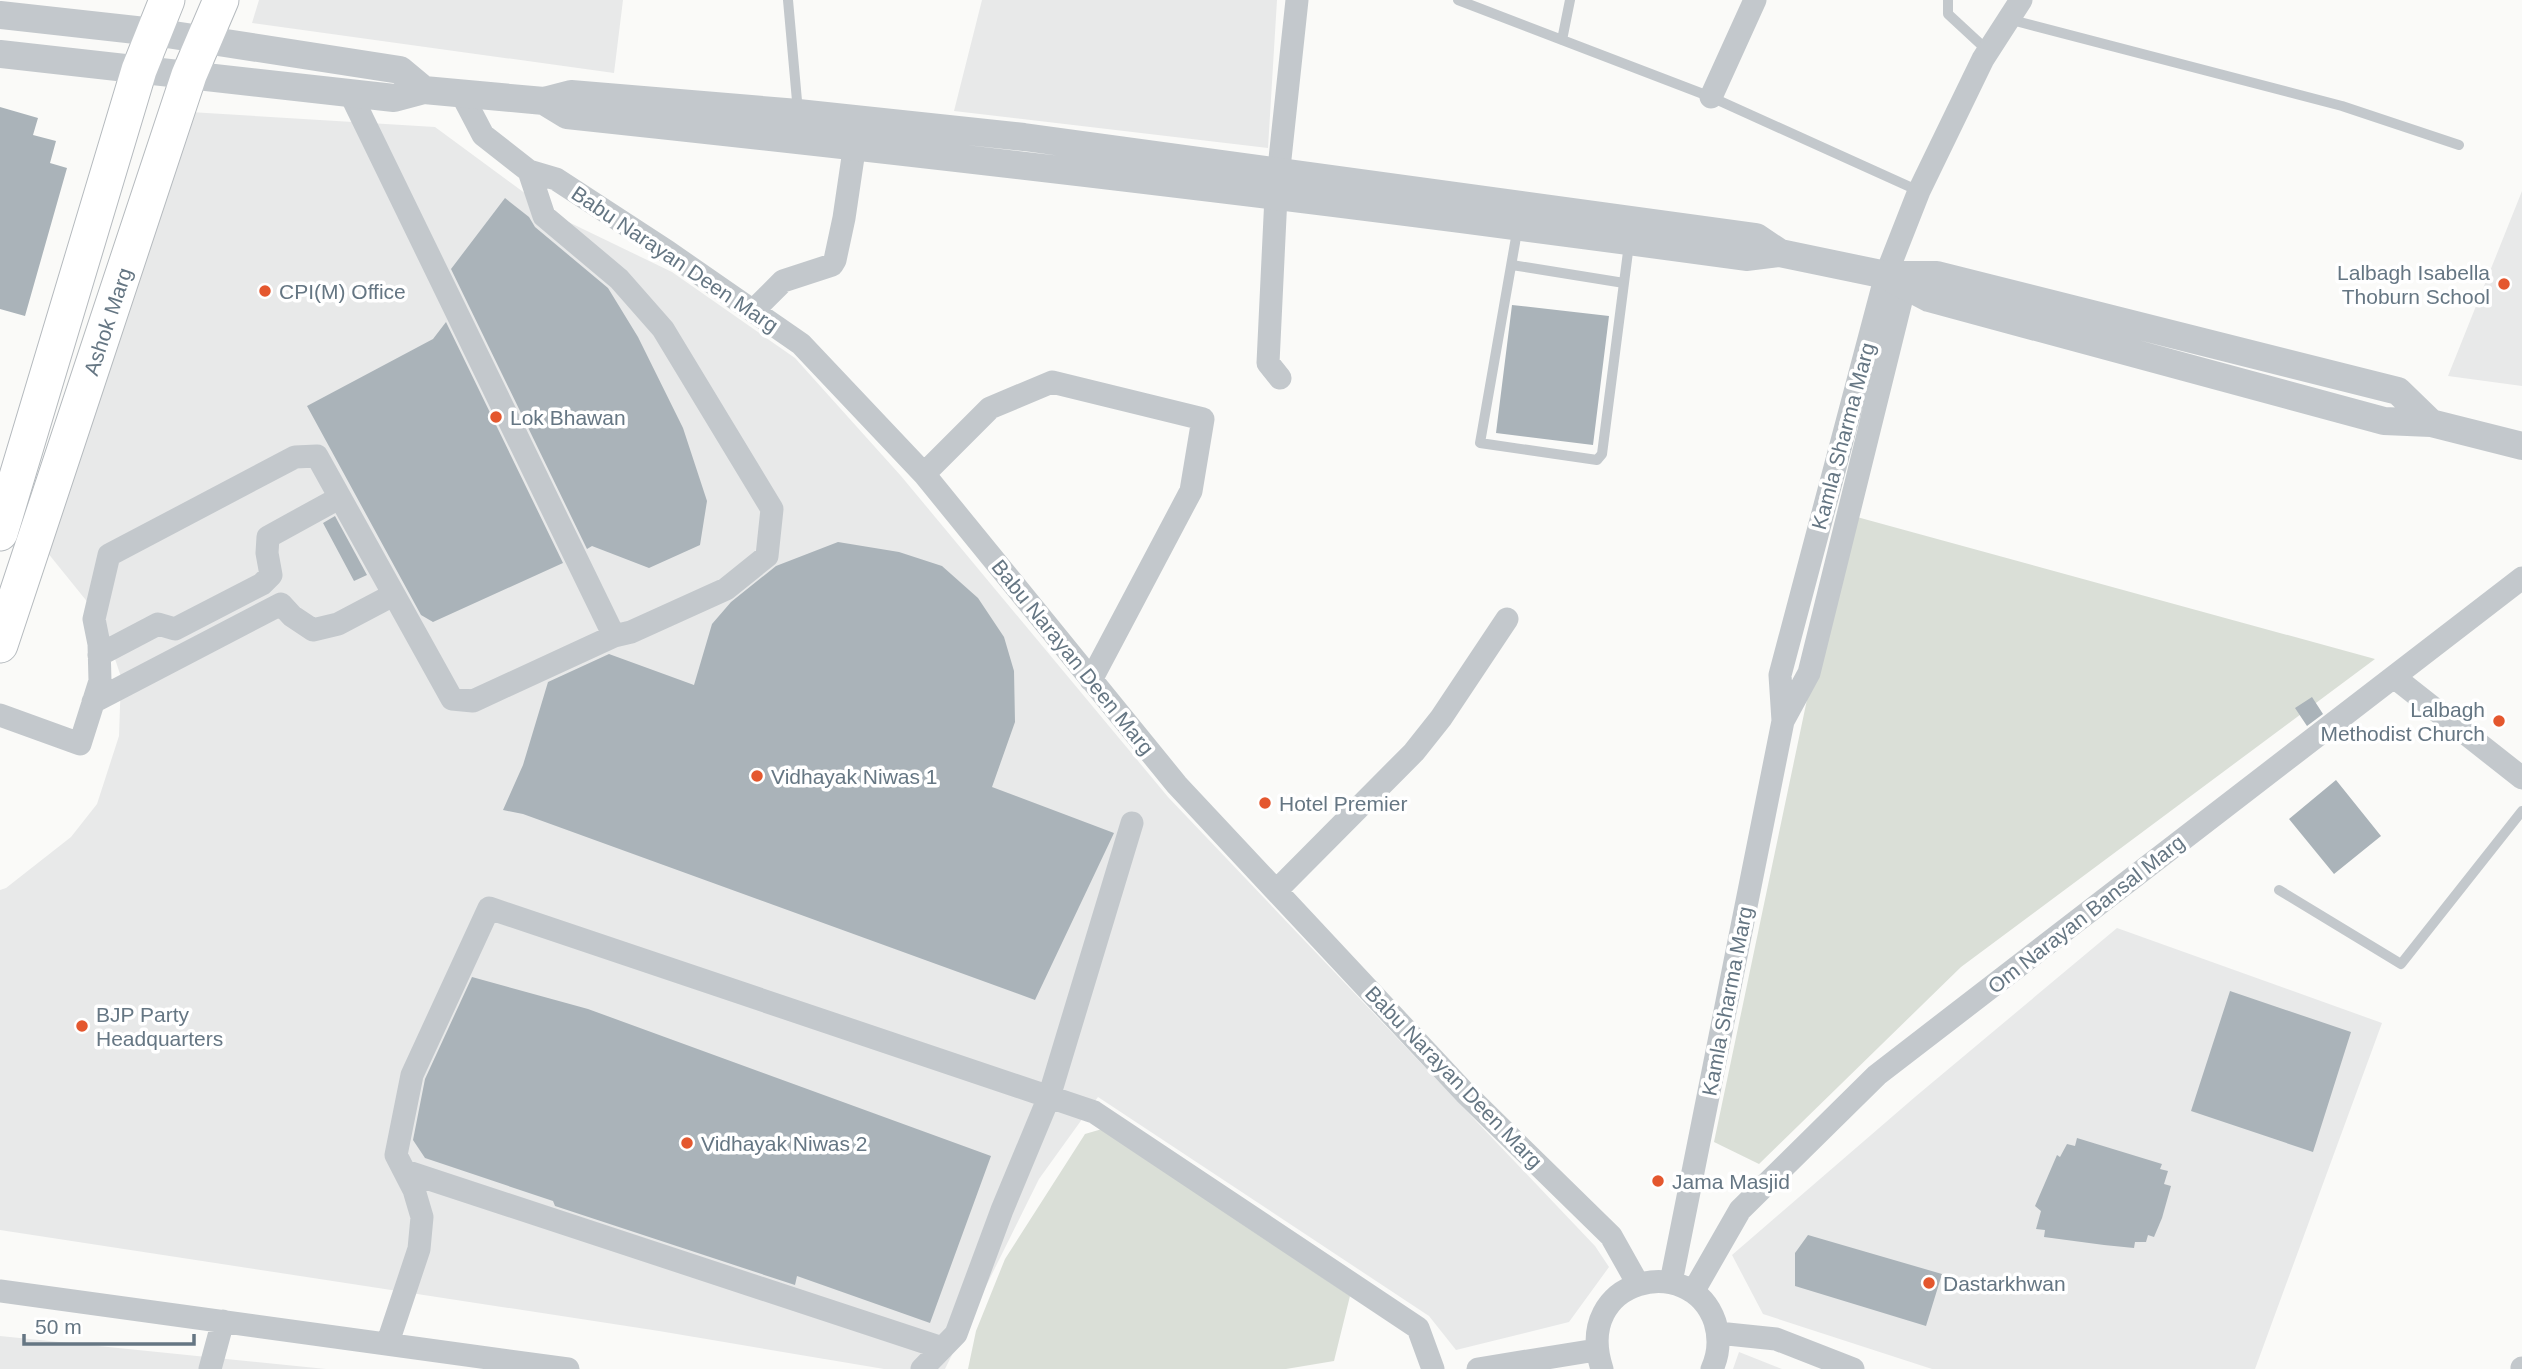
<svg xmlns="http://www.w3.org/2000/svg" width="2522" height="1369" viewBox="0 0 2522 1369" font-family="Arial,sans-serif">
  <rect width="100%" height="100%" fill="#fafaf8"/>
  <path fill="#e8e9e9" d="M259,0H623L614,73L252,23Z
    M982,0H1277L1268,148L954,111Z
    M190,112L435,127L556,216L672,272L795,358L901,476L1168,797L1595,1246L1609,1267L1569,1322L1456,1350L1429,1316L1098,1097L1039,1179L945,1369H884L659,1331L0,1230V890L6,888L71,837L97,804L119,736L121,677L102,620L47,552Z
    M2522,191V386L2448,376Z
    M2117,928L2382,1023L2255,1369H1932L1763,1314L1732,1255L1915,1097Z
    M0,1336L326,1369H0Z
    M1739,1352L1782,1369H1733Z"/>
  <path fill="#dadfd7" d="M1846,514L2375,659L1961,967L1759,1164L1714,1142Z
    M1102,1129L1350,1296L1334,1361L1286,1369H968L976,1331L1005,1259L1085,1134Z"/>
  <path fill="#aab3b9" d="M0,107L38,118L33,135L56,141L50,163L67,168L25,316L0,309Z
    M505,198L529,217L535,227L608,288L638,337L683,428L707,501L700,545L649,568L592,546L587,549L451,269Z
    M1512,305L1609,316L1593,445L1496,433Z
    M446,322L563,563L433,622L421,615L307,406L433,339Z
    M335,516L367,575L354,581L323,523Z
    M838,542L899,552L942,566L978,598L1004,637L1014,671L1015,722L992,787L1114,833L1035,1000L523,814L503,810L523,765L548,682L609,654L694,685L712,624L731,602L776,566Z
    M2312,697L2323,714L2307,726L2295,708Z
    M2336,780L2381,836L2334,874L2289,819Z
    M472,977L588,1009L991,1156L930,1323L797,1276L795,1285L555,1206L553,1201L425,1158L413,1140L425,1079Z
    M2230,991L2351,1032L2313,1152L2191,1111Z
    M2077,1138L2162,1164L2160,1169L2168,1171L2164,1184L2171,1186L2162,1218L2154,1237L2148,1235L2146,1242H2135L2134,1248L2104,1245L2044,1237L2045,1230L2036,1229L2041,1211L2035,1206L2057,1155L2060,1157L2067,1144L2075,1146Z
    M1808,1235L1942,1274L1926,1326L1795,1286V1253Z"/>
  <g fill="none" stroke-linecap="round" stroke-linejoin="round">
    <defs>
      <g id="primary">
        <path d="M0,533L139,70L167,0"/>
        <path id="s1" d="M0,645L189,75L221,0"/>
      </g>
    </defs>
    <use href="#primary" stroke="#b5babe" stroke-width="37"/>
    <path stroke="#c3c8cc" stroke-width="10" d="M788,0L798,112
      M1458,0L1711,97L1919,191
      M1948,0V14L1988,51
      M2008,19L2342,106L2459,145
      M1562,40L1570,0
      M1518,226L1480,443L1597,460L1602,454L1629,244
      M1512,265L1624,283
      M2279,890L2401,964L2522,811"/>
    <path stroke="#c3c8cc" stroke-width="23" d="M461,93L483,135L529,171L556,179L668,252L801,344L924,474L1177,785L1465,1093L1611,1236L1638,1284
      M1711,97L1755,0
      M529,171L544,216L619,279L663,329L772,509L767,556L726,589L631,632L614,636
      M753,311L783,281L832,265L835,260L844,218L857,130
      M1280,378L1268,363L1276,196L1297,0
      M924,474L990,408L1052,382L1203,419L1191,491L1091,680
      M99,655L158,624L175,629L262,584L271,575L267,553L268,537L339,498
      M2394,677L2522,778
      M93,702L281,604L292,616L313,630L338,624L393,595
      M0,715L80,744L100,681L99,644L94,619L109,555L295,457L317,456L452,699L473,701L614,636L350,93
      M1783,721L1809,673L1905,285
      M1276,891L1414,752L1441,718L1507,619
      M405,1171L942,1348
      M1671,1282L1783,721L1780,675L1886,275L1919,191L1983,59L2021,0
      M0,1291L568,1369
      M1693,1292L1740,1210L1877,1075L2522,578
      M1718,1333L1776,1339L1853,1369
      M388,1342L419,1249L422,1217L414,1190L396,1155L412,1075L489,908L1094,1112L1418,1328L1433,1369
      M210,1369L223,1321
      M922,1369L956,1334L1002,1210L1049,1097L1132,823
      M1478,1369L1596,1350
      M1602,1369C1572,1278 1691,1251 1715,1322C1720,1339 1719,1354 1712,1369
      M2522,1369V1368"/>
    <path stroke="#c3c8cc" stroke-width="28" d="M0,15L154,32L400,70L424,90
      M0,54L394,98L424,90L544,101L571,94L798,113L1024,137L1756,237L1780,253
      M544,101L567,115C961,157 1354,203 1746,257L1780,253L1886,275H1937L2398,391L2431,423
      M1891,278L1929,298L2384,421L2431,423L2522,446"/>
    <use href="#primary" stroke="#fff" stroke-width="35"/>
  </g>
  <g fill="#e4572e" stroke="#fff" stroke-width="2.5">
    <circle cx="2504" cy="284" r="7"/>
    <circle cx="265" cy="291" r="7"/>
    <circle cx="496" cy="417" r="7"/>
    <circle cx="2499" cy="721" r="7"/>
    <circle cx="757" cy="776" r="7"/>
    <circle cx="1265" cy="803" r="7"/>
    <circle cx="82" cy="1026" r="7"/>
    <circle cx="687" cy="1143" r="7"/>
    <circle cx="1658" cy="1181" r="7"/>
    <circle cx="1929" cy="1283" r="7"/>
  </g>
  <g text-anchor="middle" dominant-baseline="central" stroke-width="7" stroke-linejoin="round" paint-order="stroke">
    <g font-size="21" fill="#657683" stroke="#fff">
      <text transform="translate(675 259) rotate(34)">Babu Narayan Deen Marg</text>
      <text stroke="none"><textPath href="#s1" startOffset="341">Ashok Marg</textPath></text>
      <text transform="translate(1843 436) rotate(-75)">Kamla Sharma Marg</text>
      <text transform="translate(1073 657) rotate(51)">Babu Narayan Deen Marg</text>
      <text transform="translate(2086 914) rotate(-38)">Om Narayan Bansal Marg</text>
      <text transform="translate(1727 1001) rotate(-79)">Kamla Sharma Marg</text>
      <text transform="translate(1454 1077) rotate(46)">Babu Narayan Deen Marg</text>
    </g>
    <g font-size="21" fill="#657683" stroke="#fff" text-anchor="start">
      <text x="2490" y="272" text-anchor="end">Lalbagh Isabella<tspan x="2490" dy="24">Thoburn School</tspan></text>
      <text x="279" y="291">CPI(M) Office</text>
      <text x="510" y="417">Lok Bhawan</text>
      <text x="2485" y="709" text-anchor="end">Lalbagh<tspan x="2485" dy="24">Methodist Church</tspan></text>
      <text x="771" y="776">Vidhayak Niwas 1</text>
      <text x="1279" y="803">Hotel Premier</text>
      <text x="96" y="1014">BJP Party<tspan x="96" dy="24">Headquarters</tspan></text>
      <text x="701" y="1143">Vidhayak Niwas 2</text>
      <text x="1672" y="1181">Jama Masjid</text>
      <text x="1943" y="1283">Dastarkhwan</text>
    </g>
  </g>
  <path d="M24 1334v10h170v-10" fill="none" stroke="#657683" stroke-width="3.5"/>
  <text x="35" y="1334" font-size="21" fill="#657683" stroke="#ffffff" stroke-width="5" paint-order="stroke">50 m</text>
</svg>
